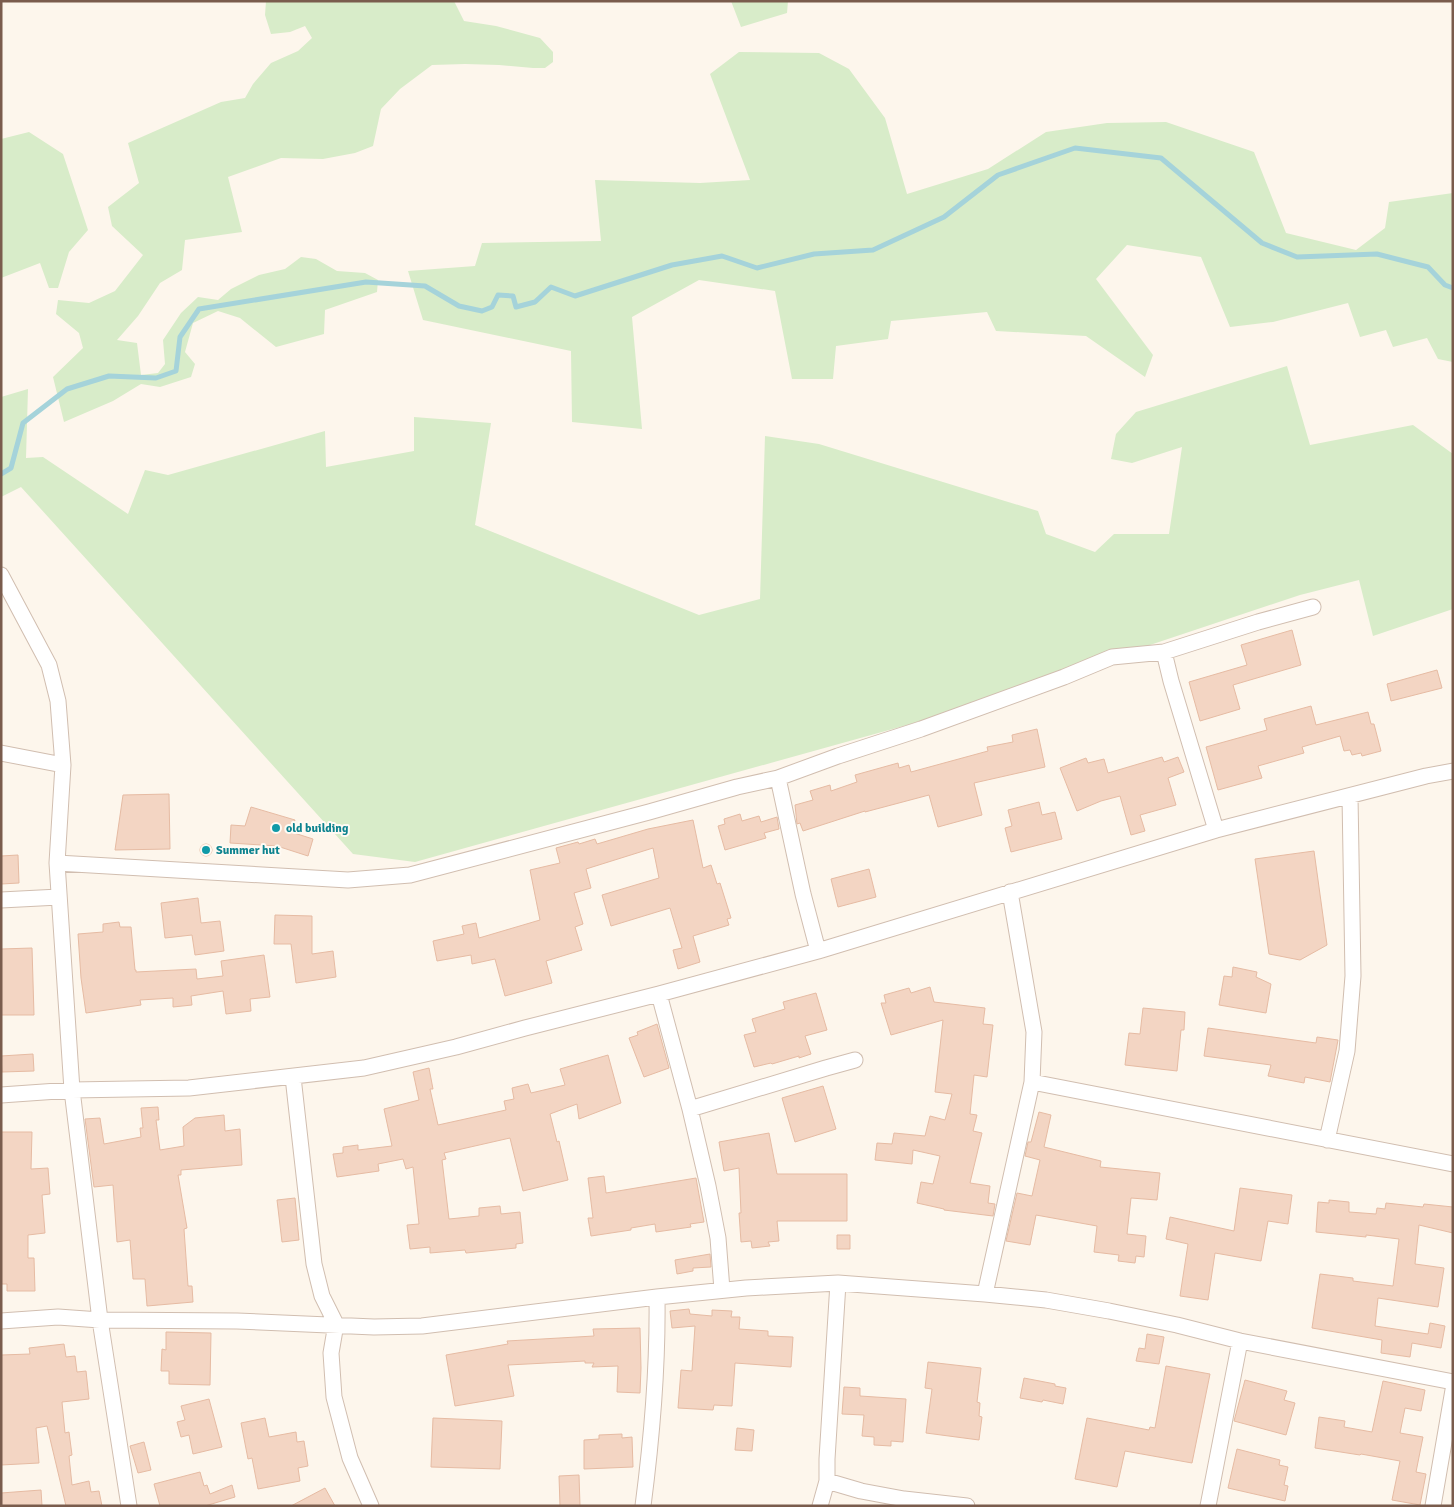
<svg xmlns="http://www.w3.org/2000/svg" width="1454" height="1507" viewBox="0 0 1454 1507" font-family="Signika,sans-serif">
  <rect width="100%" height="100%" fill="#fdf6ec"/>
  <path fill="#d8ecc9" d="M266,1H454L464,21L496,26L540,38L553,52V62L545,68H533L499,65L465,64L432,65L400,89L381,109L373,146L355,153L323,159L281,158L228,177L242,232L185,240L182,270L160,283L138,316L117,340L137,343L141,375L158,373L165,364L163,340L181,313L198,297L218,300L231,289L259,275L285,269L301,257L316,259L337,271L365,273L378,280L377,292L325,310L324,334L276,347L240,318L218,311L193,323L185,352L195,364L191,377L160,387L141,384L113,401L64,422L53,377L83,348L79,333L56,314L58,300L89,303L115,291L143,255L112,226L108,207L139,183L128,143L221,102L245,98L253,84L271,63L298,51L312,38L305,26L290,32L271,34L265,15Z
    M731,1H788L787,13L741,27Z
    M739,52L819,53L849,69L885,118L907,194L988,169L1046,132L1107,123L1166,122L1254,152L1286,233L1356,250L1385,228L1389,202L1453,193V362L1438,359L1427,338L1393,347L1386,330L1360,337L1348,303L1273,322L1230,327L1201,257L1127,245L1096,279L1153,355L1145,377L1086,336L996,331L987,312L891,321L888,339L836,346L833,379H792L775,291L699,280L632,317L642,429L572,422L571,351L423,320L408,271L475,266L482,243L601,241L595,180L700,183L750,180L710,74Z
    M29,132L63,154L88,230L69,252L58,288H49L40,263L1,278V139Z
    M1287,366L1310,445L1413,425L1453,454V609L1373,636L1359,580L1300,595L925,720L415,862L353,854L21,487L1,497V397L28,389L26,458L43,457L128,514L145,470L168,475L325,431L326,467L414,451V417L491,423L475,525L699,615L760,599L765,436L819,444L1038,511L1046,534L1095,552L1114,534H1169L1182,447L1132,463L1111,459L1116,434L1136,412Z"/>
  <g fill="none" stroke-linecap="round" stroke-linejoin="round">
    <path stroke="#a5d3da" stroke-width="5" d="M1,474L11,468L23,423L67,389L109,376L156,378L176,371L180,337L199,309L366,282L425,286L459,306L482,311L492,307L498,295L513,296L516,307L535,302L551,287L575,296L672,265L722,256L757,268L814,254L873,250L944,217L998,175L1075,148L1161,158L1262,243L1297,257L1377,254L1428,267L1445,285L1453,288"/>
  </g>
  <path fill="#f3d5c3" stroke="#e6bba3" d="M1292,630L1301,665L1233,685L1240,709L1200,721L1189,682L1247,665L1241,645Z
    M1437,670L1442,688L1391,701L1387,684Z
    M1311,706L1316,725L1368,712L1371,724H1374L1381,751L1362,756L1361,753L1352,755L1350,750L1344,751L1340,736L1302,747L1304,753L1258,766L1262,778L1218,790L1206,747L1267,730L1264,719Z
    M1037,729L1045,767L974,783L982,815L938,827L929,795L865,812V811L803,831L800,823L797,824L795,805L813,800L810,791L830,785L831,791L857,782L855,775L898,763L899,768L909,765L911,772L988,751L987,747L1013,742L1012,735Z
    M1162,757L1164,762L1178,757L1184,772L1168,778L1176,805L1140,815L1145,831L1131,835L1120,796L1101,801L1077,811L1060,768L1086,758L1088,763L1104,759L1108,773Z
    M169,794L170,849L115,850L123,795Z
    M1039,802L1042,815L1055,812L1062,839L1011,852L1005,828L1012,826L1008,810Z
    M251,807L295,820L291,832L313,839L308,856L277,846L230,843L231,825L245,826Z
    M740,814L742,821L759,816L761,822L777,817L779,829L764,833L766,838L725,850L718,826L725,824L724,819Z
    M693,820L703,868L711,865L717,884L720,883L731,918L727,919L729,925L693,936L700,962L678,969L673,950L682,948L670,908L611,926L602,895L659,878L653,848L586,869L591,888L574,893L583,924L575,927L582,950L546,961L552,983L505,996L495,959L472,964L471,955L437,961L433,941L464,934L462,926L476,923L479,938L540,920L530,870L560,863L556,848L578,842L579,844L595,839L597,844L648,829Z
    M200 850a6 6 0 1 1 12 0a6 6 0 1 1-12 0Z
    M1314,851L1327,945L1300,960L1269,954L1255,859Z
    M18,855L19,883L1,884V856Z
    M869,869L876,897L838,907L831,879Z
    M198,898L201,923L220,921L224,951L195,955L192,935L165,938L161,903Z
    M275,915L312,916V954L333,951L336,977L296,983L291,944H274Z
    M119,922L120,927H131L135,970H136V972L196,969L197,979L223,976L221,961L264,955L270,997L250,999L251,1011L226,1014L223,991L191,996L192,1005L173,1007V998L140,1000L141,1005L86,1013L81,978L78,934L103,932V924Z
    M32,948L34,1015H1V949Z
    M1233,967L1257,972L1256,977L1271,984L1266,1013L1219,1005L1224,976L1232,977Z
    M930,987L934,1002L985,1008L983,1024L993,1025L987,1077L974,1075L970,1114L977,1115L973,1131L982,1133L970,1183L990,1186L988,1203L995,1204L993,1216L944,1210V1209L917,1203L921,1182L933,1184L940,1156L913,1150L912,1164L875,1160L877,1143L892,1144L894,1133L925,1136L930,1116L945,1120L952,1094L935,1092L943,1020L891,1035L881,1003H886L884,995L909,988L911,993Z
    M816,993L827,1030L805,1036L811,1054L799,1058V1056L772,1064L771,1063L754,1067L744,1035L756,1032L752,1019L785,1009L783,1002Z
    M1143,1008L1185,1012L1184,1030H1181L1177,1071L1125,1065L1129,1033L1140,1034Z
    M657,1024L669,1068L644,1077L629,1038L638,1035L637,1032Z
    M1208,1028L1316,1043L1317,1037L1338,1040L1330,1082L1305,1077L1304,1083L1268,1076L1271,1065L1204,1056Z
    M33,1054L34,1071L2,1072L1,1056Z
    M608,1055L621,1103L579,1119L577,1104L550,1114L557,1142L559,1141L568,1180L523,1191L510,1138L444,1153L446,1159L442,1160L449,1219L479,1216V1208L500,1206L501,1214L520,1212L523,1243L516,1244V1248L466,1253L465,1250L430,1253V1247L410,1249L407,1225L419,1224L413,1167L406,1169L403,1159L378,1164L379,1171L337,1177L333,1154L343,1153V1147L358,1145V1150L392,1146L384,1109L419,1100L413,1072L429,1068L433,1089H430L438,1125L506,1110L504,1101L514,1099L512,1088L528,1084L531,1093L565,1085L560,1069Z
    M823,1086L836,1129L795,1142L782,1098Z
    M158,1107L159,1120H156L160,1150L184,1146L183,1127L195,1118L224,1115L225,1131L240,1129L242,1165L181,1170V1175H178L187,1228L184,1229L188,1286H192L193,1302L147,1306L145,1279H133L130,1240L117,1242L113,1185L94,1187L85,1119L100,1118L104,1144L141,1137L140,1128H143L141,1108Z
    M1039,1112L1051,1115L1044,1147L1101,1161L1100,1167L1160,1173L1157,1200L1131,1198L1127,1234L1146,1236L1144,1257L1136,1256L1135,1263L1118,1261L1119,1255L1094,1252L1097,1226L1036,1215L1030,1245L1006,1241L1017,1193L1032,1196L1040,1160L1025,1156L1028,1142H1031Z
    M1,1132H32L31,1169L48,1168L50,1194L42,1195L45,1233L28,1235V1258H34L35,1291H7V1284H1Z
    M769,1133L777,1174H847V1221H777L779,1241L768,1242L770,1246L752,1248L751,1241L741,1242L739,1213H741L739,1168L724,1171L719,1142Z
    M604,1176L606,1193L696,1178L704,1222L690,1224L691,1227L656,1232L655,1224L631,1228V1230L591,1236L588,1218H593L588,1178Z
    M1240,1188L1292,1195L1288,1224L1268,1221L1261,1261L1215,1253L1208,1300L1180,1296L1188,1244L1166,1239L1170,1217L1234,1231Z
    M295,1198L299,1240L282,1242L277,1200Z
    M1329,1200L1349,1202V1212L1376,1214L1377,1208L1385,1209L1386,1203L1423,1207L1424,1204L1453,1207V1233L1419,1225L1415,1264L1444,1268L1438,1307L1378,1298L1375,1326L1428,1334L1430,1323L1445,1326L1441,1348L1412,1343L1410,1357L1381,1353L1382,1340L1312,1328L1320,1274L1353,1278V1281L1393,1286L1399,1239L1366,1235V1237L1316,1232L1318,1202L1329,1203Z
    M837,1235H850V1249H837Z
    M710,1254L711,1267L693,1268V1271L677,1274L675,1260Z
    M689,1309L690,1314L712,1316V1310L732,1311L731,1317H740L739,1329L768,1331V1336L793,1337L791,1367L735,1363L732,1406L714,1405L713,1410L678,1408L681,1370L692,1371L695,1326L672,1328L670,1311Z
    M640,1328L641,1368L640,1393L617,1392L618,1366L592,1367L594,1363H585V1361L508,1365L514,1396L455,1406L446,1355L508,1344L507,1341L594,1336L593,1329Z
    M166,1332L211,1333L210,1385L169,1384V1371H161L162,1349L166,1350Z
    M1147,1334L1164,1337L1159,1364L1136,1361L1139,1348L1145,1349Z
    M64,1344L66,1357L75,1356L77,1372L86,1371L89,1399L62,1402L65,1433L69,1432L72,1455L69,1456L72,1485L89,1481L91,1492L99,1491L102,1506H66L47,1426L36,1428L39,1463L1,1465V1355L30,1354L29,1348Z
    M928,1362L981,1368L977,1402L980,1403L979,1416L982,1417L979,1440L926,1433L932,1389L925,1388Z
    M1166,1366L1210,1374L1192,1463L1125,1451L1117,1487L1075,1479L1087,1418L1149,1430L1150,1427L1155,1428Z
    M1024,1378L1055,1384V1386L1066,1388L1063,1404L1043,1400L1042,1402L1020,1398Z
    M1245,1380L1287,1391L1284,1400L1295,1403L1286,1435L1234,1421Z
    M1383,1381L1425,1390L1421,1411L1405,1408L1400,1433L1423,1437L1416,1472L1426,1474L1420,1505L1392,1500L1400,1461L1361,1454L1360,1455L1315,1448L1319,1417L1345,1421L1344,1427L1372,1432Z
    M844,1387L860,1388V1396L906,1399L903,1442L891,1441V1446L874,1445V1437L862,1436L864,1415L842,1414Z
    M209,1399L222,1447L193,1454L189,1435L181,1437L177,1422L185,1420L181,1406Z
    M265,1418L269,1437L296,1432L297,1442L304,1441L308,1466L298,1468L300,1481L258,1489L252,1458L248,1459L241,1423Z
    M433,1418L502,1421L500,1469L431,1467Z
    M737,1428L754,1430L752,1451L735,1450Z
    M622,1434V1438L632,1437L633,1467L584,1469V1440L599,1439V1435Z
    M144,1442L151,1470L138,1473L130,1446Z
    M1237,1449L1280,1460L1279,1465L1288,1467L1284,1485L1288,1486L1285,1501L1228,1488Z
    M200,1472L204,1486L207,1485L210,1494L232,1485L235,1497L205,1506H160L154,1484Z
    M579,1475L580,1506H560L559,1476Z
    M325,1488L335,1506H291Z
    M41,1490L42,1506H1V1493Z"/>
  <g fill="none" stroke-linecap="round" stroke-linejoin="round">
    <defs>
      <path id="street" d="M1,575L49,665L58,701L63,765L57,863L72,1090L100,1320L129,1506
        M1164,652L1171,681L1216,830
        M1,753L63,765
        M778,778L803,894L818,951
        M57,863L348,880L410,875L649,812L737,787L778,778L838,756L921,729L1064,677L1112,657L1164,652L1258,622L1313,607
        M1,900L59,897
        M659,994L690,1109L708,1186L718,1238L722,1290
        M293,1077L314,1264L322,1296L336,1324L331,1353L334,1397L350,1458L371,1506
        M1032,1082L1453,1164
        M1,1095L72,1090L189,1088L364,1068L456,1047L525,1028L659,994L818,951L1216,830L1426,776L1453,771
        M690,1109L826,1068L855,1060
        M1327,1140L1347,1051L1353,976L1350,796
        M985,1294L1032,1082L1034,1032L1010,892
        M1,1321L58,1317L100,1320L237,1321L374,1327L422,1326L657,1297L746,1288L838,1283L985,1294L1046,1300L1109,1311L1177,1325L1240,1341L1453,1382
        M827,1481L861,1491L904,1499L967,1506
        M643,1506C652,1437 658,1367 657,1297
        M820,1506L827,1481V1459L838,1283
        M1208,1506L1240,1341
        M1433,1506L1453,1390"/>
    </defs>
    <use href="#street" stroke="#d1beb0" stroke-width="17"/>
    <use href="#street" stroke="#fff" stroke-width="15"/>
  </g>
  <g fill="#0f9aa8" stroke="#fffaf3" stroke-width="2">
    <circle cx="276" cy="828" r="5"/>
    <circle cx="206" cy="850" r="5"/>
  </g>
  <g text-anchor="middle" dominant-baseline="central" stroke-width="4" stroke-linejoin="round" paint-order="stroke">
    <g font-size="12" font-weight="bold" fill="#0d838f" stroke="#fffaf3" text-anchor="start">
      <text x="286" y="828">old building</text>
      <text x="216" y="850">Summer hut</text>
    </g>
  </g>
  <rect width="1454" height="1507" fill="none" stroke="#7a5c4d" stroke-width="5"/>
</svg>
